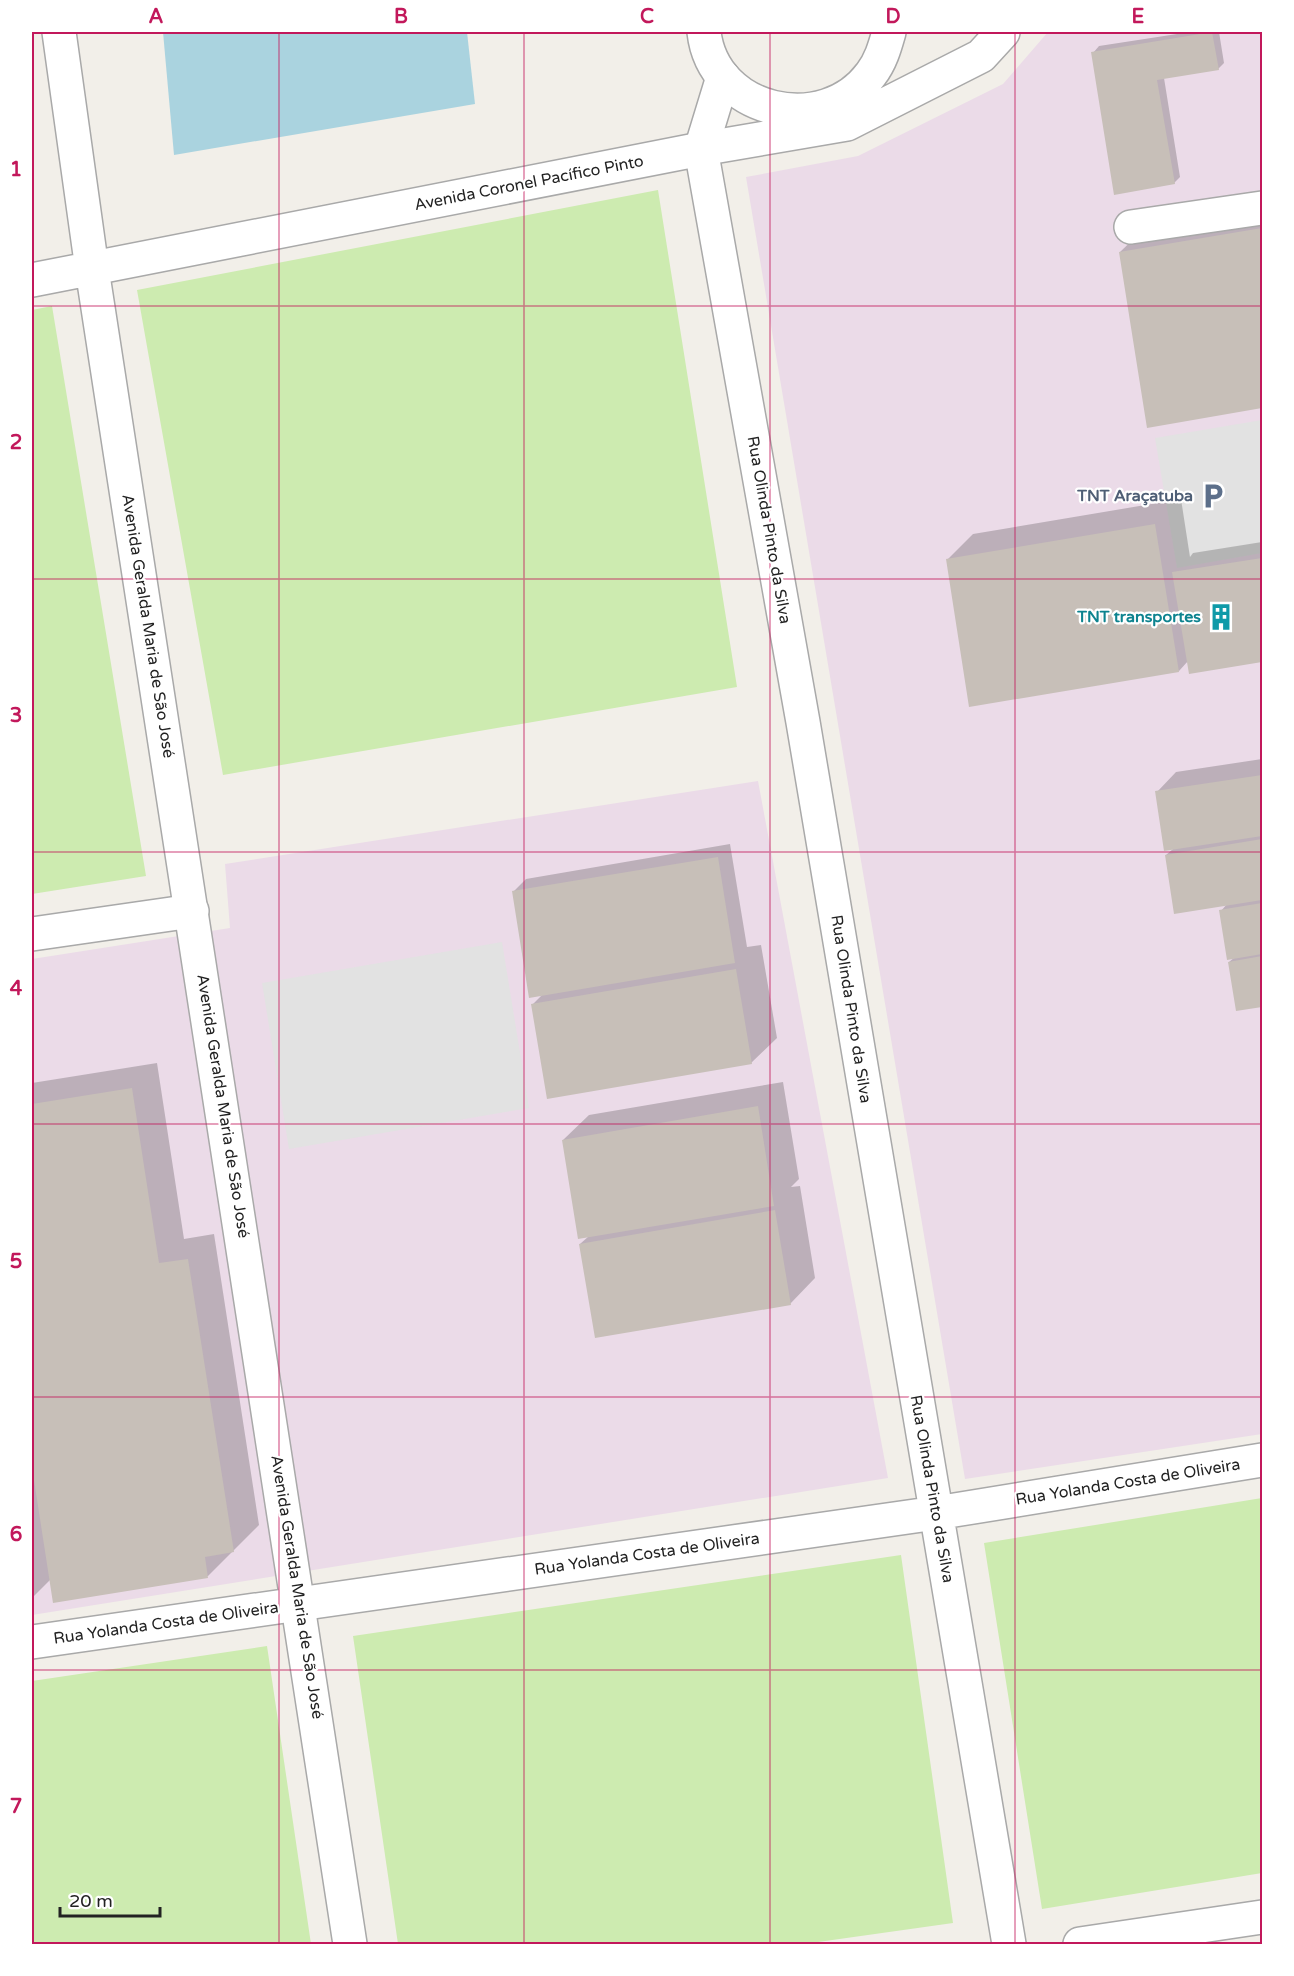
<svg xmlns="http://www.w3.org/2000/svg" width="1294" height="1976" viewBox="0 0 1294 1976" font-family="'Varela Round',sans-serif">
  <rect width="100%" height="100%" fill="#f2efe9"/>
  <path fill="#ebdbe8" d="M1048,32H1262V1434L965,1479L746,177L858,156L1003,84Z
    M758,781L888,1478L32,1615V959L230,928L225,864Z"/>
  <path fill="#cdebb0" d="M658,190L737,687L223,775L137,290Z
    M52,306L146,876L32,894V310Z
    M1262,1498V1873L1042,1909L984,1543Z
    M901,1555L953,1923L804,1944H398L353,1636Z
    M267,1646L311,1944H32V1681Z"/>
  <path fill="#e2e2e2" d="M1262,420V553L1177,568L1155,438Z
    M502,942L529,1108L289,1149L262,983Z"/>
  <path fill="#aad3df" d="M163,32H467L475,104L174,155Z"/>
  <path fill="#0003" d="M1190,32H1219L1224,63L1218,69L1164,78L1180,177L1174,183L1093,53L1099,46Z
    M1262,208V407L1149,426L1120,252L1146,227Z
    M1181,499L1190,557L1193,553L1262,542V661L1190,672L1188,661L1179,671L947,560L973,534Z
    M1262,759V1005L1237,1010L1229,962L1235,957L1221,911L1227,904L1166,855L1173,849L1157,792L1176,772Z
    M730,844L747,947L761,945L777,1038L751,1063L533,1004L543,994L513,892L526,879Z
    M157,1063L184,1239L214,1234L259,1525L208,1576L51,1579L32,1598V1083Z
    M783,1082L799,1179L791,1187L800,1186L815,1278L790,1304L580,1244L589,1236L563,1140L589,1115Z"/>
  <path fill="#c7bfb8" d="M1212,32L1219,70L1157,80L1175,184L1114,195L1091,52Z
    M1262,228V408L1147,428L1119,252Z
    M1155,524L1179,672L969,707L946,559Z
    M1262,558V662L1189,674L1172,572Z
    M1262,775V836L1164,851L1155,791Z
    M1262,839V900L1174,914L1165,855Z
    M718,857L735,963L529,998L512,891Z
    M1262,903V954L1227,960L1219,910Z
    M1262,956V1007L1236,1011L1228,962Z
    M736,969L752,1064L547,1099L531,1004Z
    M132,1088L159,1263L188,1259L234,1552L205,1557L208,1578L53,1603L32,1467V1104Z
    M758,1106L774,1206L578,1239L562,1140Z
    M775,1210L791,1305L595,1338L579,1244Z"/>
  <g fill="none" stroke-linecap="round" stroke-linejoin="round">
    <defs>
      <path id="minor" d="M723,77L701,149L803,722L1009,1944
        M1131,227L1262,208
        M32,934L192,911
        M32,1642L936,1513L1262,1460
        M1080,1944L1262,1917"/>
      <path id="tertiary" d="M59,32L92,269L350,1944
        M704,32C713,113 824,138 871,74C881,61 885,46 889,32
        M32,280L701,149L847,124L981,56L1003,32"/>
    </defs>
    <use href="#minor" stroke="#a9a9a9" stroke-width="36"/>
    <use href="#tertiary" stroke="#a9a9a9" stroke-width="36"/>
    <use href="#minor" stroke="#fff" stroke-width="33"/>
    <use href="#tertiary" stroke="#fff" stroke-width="33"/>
  </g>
  <path fill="none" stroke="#c2185b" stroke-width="1.5" stroke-opacity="0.55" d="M279,32V1944M524,32V1944M770,32V1944M1015,32V1944M32,306H1262M32,579H1262M32,852H1262M32,1124H1262M32,1397H1262M32,1670H1262"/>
  <defs>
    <symbol id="parking-bare" viewBox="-9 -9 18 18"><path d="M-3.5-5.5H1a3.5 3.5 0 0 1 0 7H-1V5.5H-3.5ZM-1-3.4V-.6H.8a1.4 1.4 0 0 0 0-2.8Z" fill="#5c6f8a" stroke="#fff" stroke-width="2.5" paint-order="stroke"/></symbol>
    <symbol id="building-bare" viewBox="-9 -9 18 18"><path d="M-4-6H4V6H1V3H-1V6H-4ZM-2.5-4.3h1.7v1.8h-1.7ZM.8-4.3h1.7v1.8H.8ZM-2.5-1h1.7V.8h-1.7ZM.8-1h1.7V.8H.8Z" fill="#0f9aa8" stroke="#fff" stroke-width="2.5" paint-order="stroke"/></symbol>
  </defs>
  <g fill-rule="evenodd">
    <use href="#parking-bare" x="1194" y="477" width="38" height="38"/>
    <use href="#building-bare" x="1202" y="598" width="38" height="38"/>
  </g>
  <g text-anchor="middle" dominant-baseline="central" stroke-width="4.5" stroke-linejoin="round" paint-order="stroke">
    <g font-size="16" fill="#222" stroke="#fff">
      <text transform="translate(529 183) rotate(-11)">Avenida Coronel Pacífico Pinto</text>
      <text transform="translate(769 530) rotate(80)">Rua Olinda Pinto da Silva</text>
      <text transform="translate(148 626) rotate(81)">Avenida Geralda Maria de São José</text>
      <text transform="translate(851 1009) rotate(81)">Rua Olinda Pinto da Silva</text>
      <text transform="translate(223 1106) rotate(81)">Avenida Geralda Maria de São José</text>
      <text transform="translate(1128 1482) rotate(-9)">Rua Yolanda Costa de Oliveira</text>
      <text transform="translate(932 1489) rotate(80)">Rua Olinda Pinto da Silva</text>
      <text transform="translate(647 1554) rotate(-8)">Rua Yolanda Costa de Oliveira</text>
      <text transform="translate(297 1587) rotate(81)">Avenida Geralda Maria de São José</text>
      <text transform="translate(166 1623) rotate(-8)">Rua Yolanda Costa de Oliveira</text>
    </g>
    <g font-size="16" font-weight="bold" fill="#4e5e75" stroke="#fff" text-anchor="end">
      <text x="1193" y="496">TNT Araçatuba</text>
    </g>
    <g font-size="16" font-weight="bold" fill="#0d838f" stroke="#fff" text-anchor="end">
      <text x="1201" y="617">TNT transportes</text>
    </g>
  </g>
  <rect width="1294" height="1976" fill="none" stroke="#ffffff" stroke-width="66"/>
  <path d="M60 1907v9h100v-9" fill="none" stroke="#222222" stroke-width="3"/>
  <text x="69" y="1907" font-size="18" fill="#222222" stroke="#ffffff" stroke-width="4.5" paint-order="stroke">20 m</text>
  <rect x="33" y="33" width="1228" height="1910" fill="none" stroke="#c2185b" stroke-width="2"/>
  <g font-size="20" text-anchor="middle" font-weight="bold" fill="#c2185b">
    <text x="156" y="23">A</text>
    <text x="401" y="23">B</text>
    <text x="647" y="23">C</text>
    <text x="893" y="23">D</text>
    <text x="1138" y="23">E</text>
    <text x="16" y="176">1</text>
    <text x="16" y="449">2</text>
    <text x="16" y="722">3</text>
    <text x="16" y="995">4</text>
    <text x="16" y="1268">5</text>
    <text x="16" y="1541">6</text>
    <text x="16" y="1813">7</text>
  </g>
</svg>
